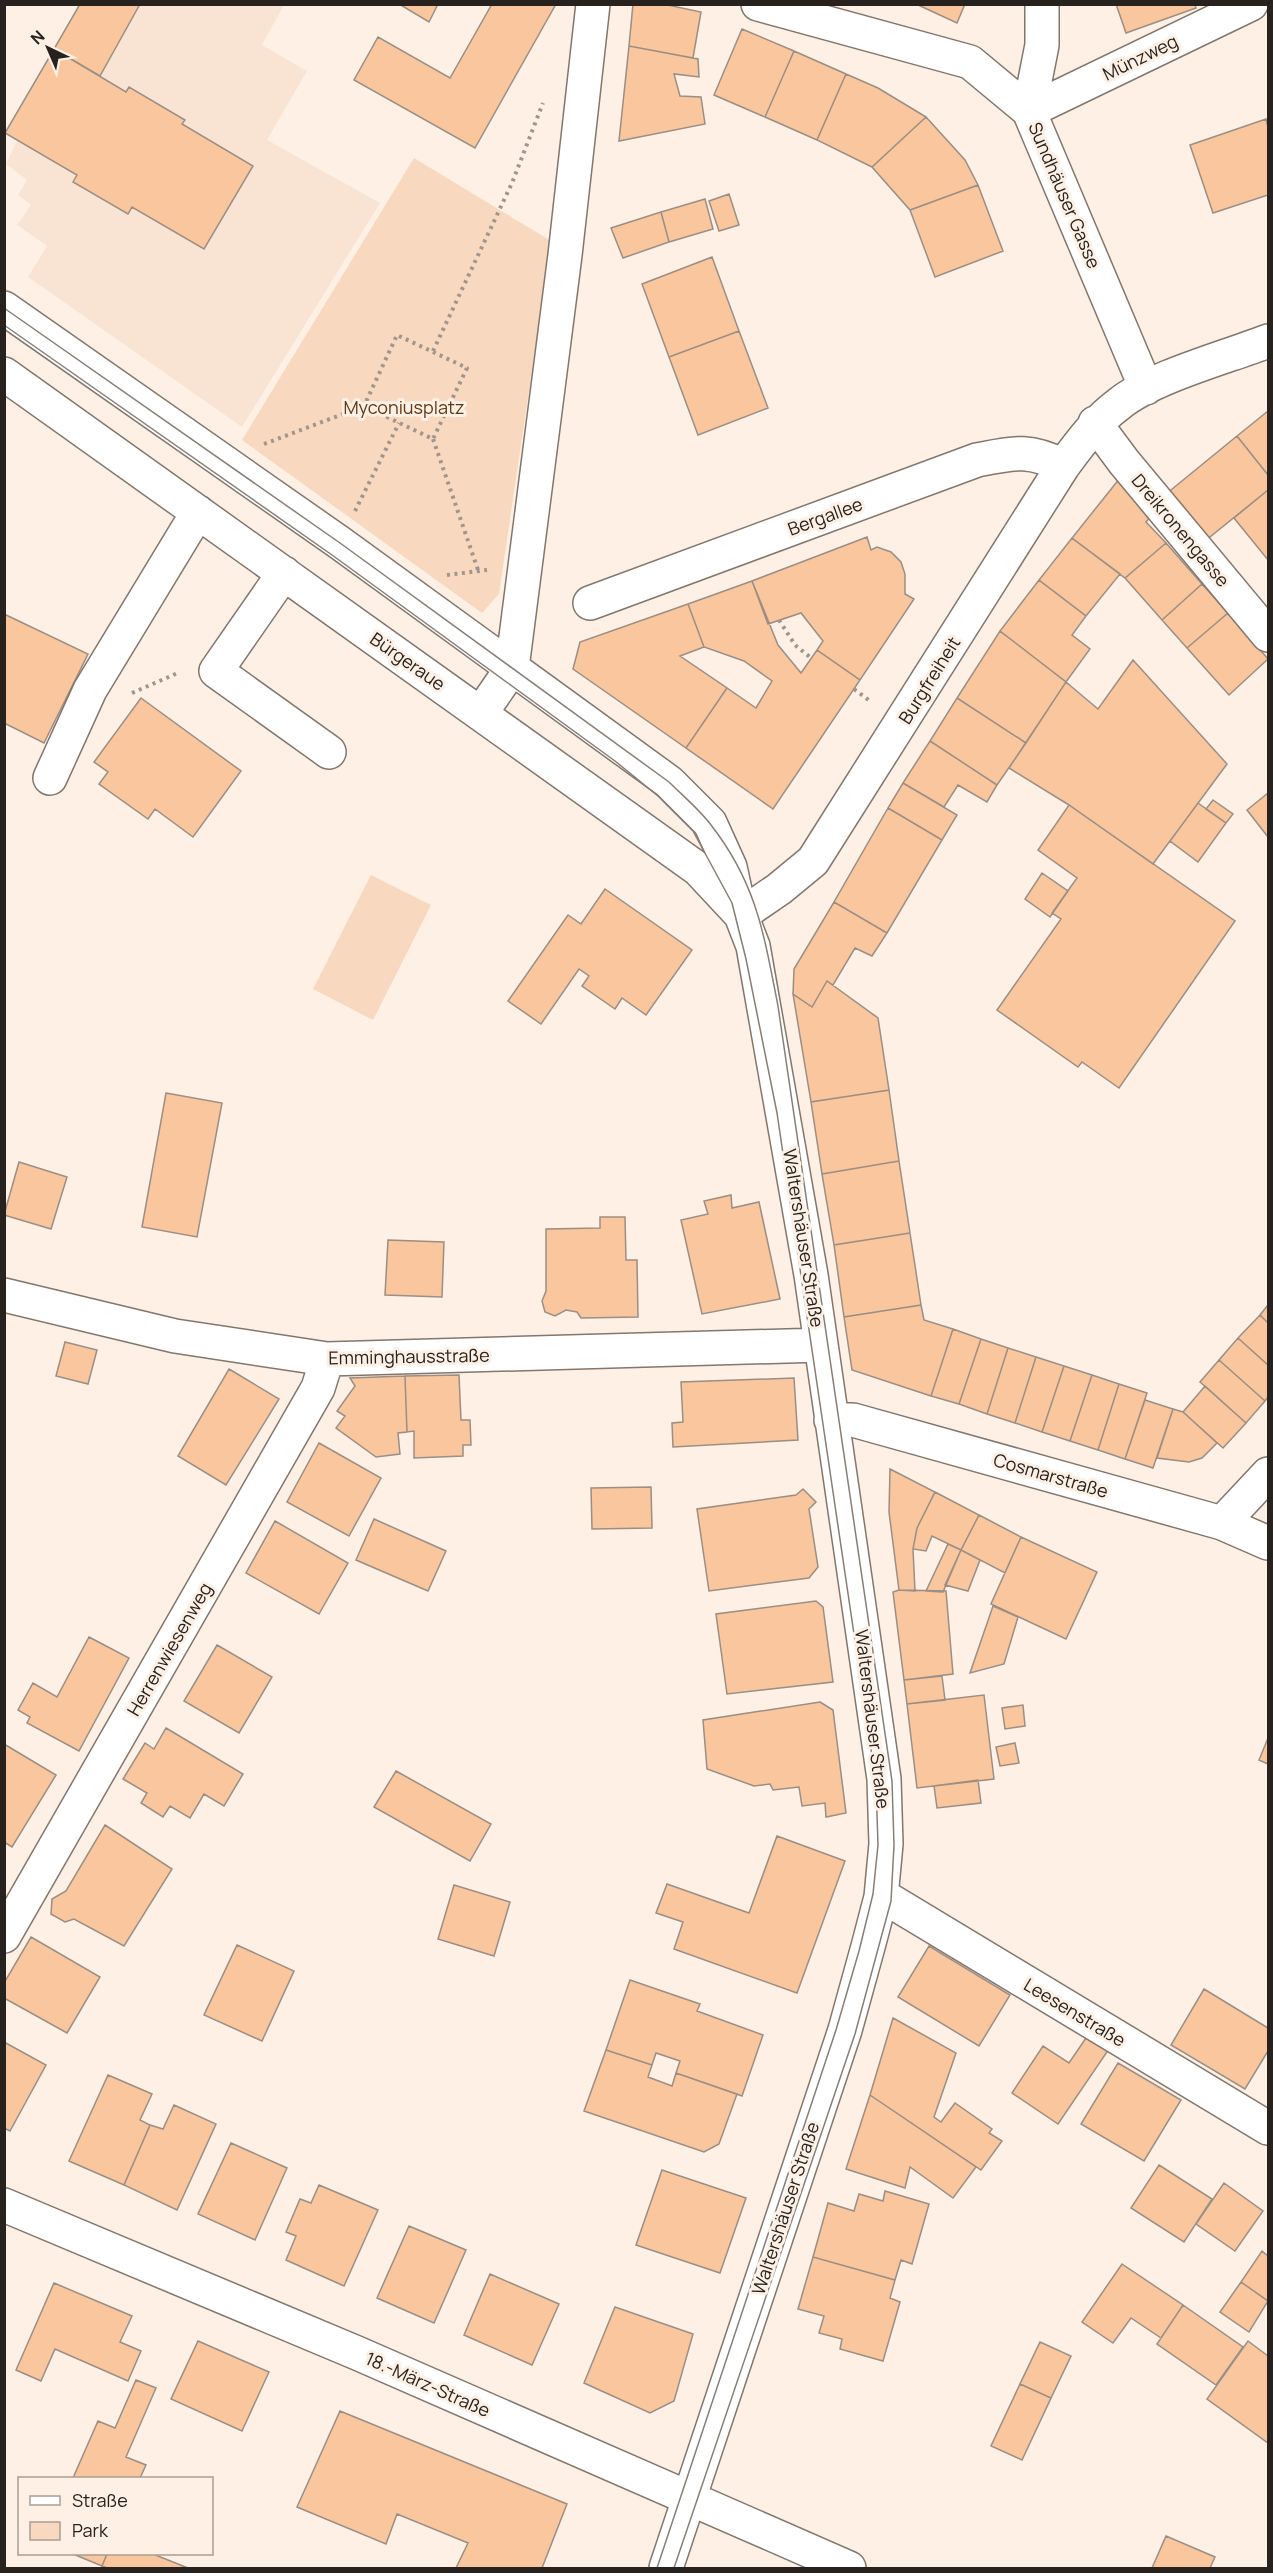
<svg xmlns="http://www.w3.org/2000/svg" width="1273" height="2573" viewBox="0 0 1273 2573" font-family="Manrope,sans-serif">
  <rect width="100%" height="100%" fill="#fef0e5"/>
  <path fill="#f9e4d4" d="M80,5H284L262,45L307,71L267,140L380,203L242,427L28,277L47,246L17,225L31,205L18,195L27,180L6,164L17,141L5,133Z"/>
  <path fill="#f8d8be" d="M414,158L551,241L499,594L482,613L242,440Z
    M371,875L431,905L373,1020L313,989Z"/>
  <path fill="#fac69d" stroke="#9b8e84" stroke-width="1.5" d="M80,4H140L100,76L54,49Z
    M399,4H438L429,22Z
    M492,4H556L475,148L354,80L378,37L450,78Z
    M633,4H663L701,12L693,58L629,46Z
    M916,4H965L957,23Z
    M1116,4H1195L1196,8L1126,33Z
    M742,29L794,51L765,117L714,95Z
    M629,46L698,59L699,77L674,74L680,96L701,97L705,124L619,141Z
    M54,49L126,92L129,87L185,120L182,124L253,166L204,249L132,207L128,214L73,182L77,175L5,133Z
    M794,51L846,74L817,140L765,117Z
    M846,74L878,88L926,117L872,167L817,140Z
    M926,117L965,160L978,185L910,210L872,167Z
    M1266,119L1268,127V195L1213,213L1190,145Z
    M978,185L1003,251L935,277L910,210Z
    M729,194L739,225L719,231L709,201Z
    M705,199L713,229L669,242L661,212Z
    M661,212L669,242L623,258L611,228Z
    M712,257L739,331L669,357L642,284Z
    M739,331L768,408L698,435L669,357Z
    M1268,411V475L1237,436Z
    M1237,436L1268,475V490L1205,541L1166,494Z
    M1120,478L1151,516L1146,522L1166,543L1125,578L1072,538Z
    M1268,490V560L1234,518Z
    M867,537L871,550L877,547L891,552L901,562L905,574V594L914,599L860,680L817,650L823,641L801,613L768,624L752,581Z
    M1072,538L1120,574L1086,616L1039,580Z
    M1166,543L1202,584L1162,620L1125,578Z
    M1039,580L1086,616L1072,635L1090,649L1066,682L1000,631Z
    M752,581L778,645L801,673L817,650L860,680L773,809L686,748L727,688L756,708L772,681L744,661L704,647L688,604Z
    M1202,584L1228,613L1187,648L1162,620Z
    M688,604L704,647L680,656L727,688L686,748L573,669L580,642Z
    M1228,613L1268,659L1229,695L1187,648Z
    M4,614L88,654L44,743L4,723Z
    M1000,631L1066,682L1026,743L957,698Z
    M1133,660L1227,764L1153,864L1069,805L1009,768L1066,682L1098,709Z
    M141,698L241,771L193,837L155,809L148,819L99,784L108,772L94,762Z
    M957,698L1026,743L997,785L930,741Z
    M930,741L997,785L987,802L958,785L944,807L903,783Z
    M903,783L957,815L942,840L888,808Z
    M1268,793V837L1247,810Z
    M1213,800L1233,814L1226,823L1206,809Z
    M1198,803L1226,823L1198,862L1170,841Z
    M1069,805L1235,921L1119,1088L1082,1062L1078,1067L997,1010L1061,919L1052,913L1077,878L1038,850Z
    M888,808L942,840L887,933L834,902Z
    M1042,873L1068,891L1050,917L1025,899Z
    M605,889L692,950L646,1015L622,998L615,1009L582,986L589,976L579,969L541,1024L508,1001L568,915L581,924Z
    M834,902L887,933L872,956L855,948L833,985L827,981L812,1007L793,994L794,969Z
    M827,981L878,1018L889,1090L811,1102L793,994L812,1007Z
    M889,1090L899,1161L822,1174L811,1102Z
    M166,1093L222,1103L197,1237L142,1227Z
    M899,1161L910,1233L834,1245L822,1174Z
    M19,1162L67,1177L51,1229L4,1215Z
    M731,1195L732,1208L759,1202L780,1299L702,1314L681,1220L708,1214L704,1201Z
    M600,1217H625L626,1260H637L638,1317L581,1318L577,1312L566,1310L555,1316L545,1312L542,1301L546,1291V1229L600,1228Z
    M910,1233L921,1305L844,1317L834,1245Z
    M388,1240L444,1242L442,1297L385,1295Z
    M921,1305L924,1320L953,1329L931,1396L852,1370L844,1317Z
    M1268,1305V1323L1260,1315Z
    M1260,1315L1268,1323V1365L1238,1338Z
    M953,1329L981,1339L959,1404L931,1396Z
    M1238,1338L1268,1365V1397L1265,1401L1219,1360Z
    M981,1339L1008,1348L987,1414L959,1404Z
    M65,1342L97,1350L88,1384L56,1376Z
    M1008,1348L1036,1357L1015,1423L987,1414Z
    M1036,1357L1064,1366L1042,1432L1015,1423Z
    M1219,1360L1265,1401L1246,1423L1200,1382Z
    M1064,1366L1092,1375L1070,1441L1042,1432Z
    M229,1369L279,1399L226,1485L178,1456Z
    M459,1375L461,1420H470L471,1445H463V1456L414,1458V1431L407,1432L405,1376Z
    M1092,1375L1119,1384L1098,1450L1070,1441Z
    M405,1376L407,1432L398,1433L400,1454L376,1457L336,1428L345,1416L337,1411L355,1386L350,1378Z
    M794,1378L798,1440L673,1447L672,1423L683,1422L681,1382Z
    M1119,1384L1147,1393L1125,1459L1098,1450Z
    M1205,1386L1246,1423L1223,1448L1183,1412Z
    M1145,1400L1173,1409L1153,1468L1125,1459Z
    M1173,1409L1183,1412L1217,1443L1202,1458L1189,1462L1157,1458Z
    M319,1443L381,1478L349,1536L287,1502Z
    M890,1469L935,1492L917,1528L913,1549L915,1591L899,1590L889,1512Z
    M651,1487L652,1528L592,1529L591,1488Z
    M803,1489L816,1502L809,1509L818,1567L809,1578L709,1591L697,1509L796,1495Z
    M935,1492L979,1515L961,1550L932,1536L926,1551L913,1549L917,1528Z
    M979,1515L1021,1537L1005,1573L961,1550Z
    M374,1519L446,1551L428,1591L356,1560Z
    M275,1521L348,1563L319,1614L246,1573Z
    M1021,1537L1097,1572L1066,1639L991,1604Z
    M948,1544L961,1550L943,1592L926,1591Z
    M961,1550L980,1560L968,1591L945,1585Z
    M899,1590L946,1591L953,1674L904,1680L893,1592Z
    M816,1601L823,1607L833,1682L727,1694L716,1614Z
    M993,1606L1018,1617L1004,1664L970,1673Z
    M89,1637L129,1658L79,1751L27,1723L30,1717L18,1710L33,1683L57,1697Z
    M217,1645L272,1677L239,1733L184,1701Z
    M942,1676L945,1700L907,1704L904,1680Z
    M984,1695L994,1779L917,1788L907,1704Z
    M820,1702L833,1710L846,1813L826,1817L825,1803L802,1806L799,1787L773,1790L770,1784L754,1786L707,1769L703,1720Z
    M1023,1705L1025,1726L1005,1729L1002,1708Z
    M166,1728L243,1774L224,1806L204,1794L190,1818L170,1806L163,1817L141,1803L147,1793L123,1779L145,1743L154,1749Z
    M1268,1738V1764L1259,1760Z
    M1015,1743L1019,1763L1000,1766L996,1747Z
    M4,1744L56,1775L12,1847L4,1842Z
    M396,1771L491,1824L470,1861L374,1807Z
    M978,1780L981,1803L937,1808L934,1786Z
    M105,1825L172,1869L124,1946L74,1919L65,1922L51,1914L52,1899L66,1891Z
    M777,1836L845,1861L797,1993L674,1949L683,1922L656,1913L667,1884L749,1913Z
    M454,1885L510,1902L494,1956L438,1939Z
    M31,1937L100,1977L67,2033L4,1998V1983Z
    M237,1945L294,1971L262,2041L204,2015Z
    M929,1946L1010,1995L979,2046L898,1997Z
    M630,1980L700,2004L697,2011L763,2035L742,2096L676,2073L680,2061L656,2053L652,2065L606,2050Z
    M1204,1989L1268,2028V2051L1245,2089L1171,2045Z
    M893,2018L956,2053L934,2117L941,2122L955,2103L992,2129L989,2133L1002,2141L981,2170L870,2095Z
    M1088,2035L1109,2049L1058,2124L1012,2093L1043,2046L1069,2063Z
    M4,2042L46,2065L10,2131L4,2128Z
    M606,2050L652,2065L648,2077L672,2086L676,2073L737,2094L719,2144L704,2152L584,2111Z
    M1118,2063L1181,2100L1144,2161L1081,2124Z
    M108,2075L152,2094L140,2120L150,2125L124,2185L69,2161Z
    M870,2095L976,2167L953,2198L910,2167L905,2188L846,2169Z
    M174,2105L216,2124L177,2210L124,2185L150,2125L163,2129Z
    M231,2143L287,2168L255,2240L198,2214Z
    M1159,2165L1212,2199L1184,2242L1131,2208Z
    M662,2170L746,2198L720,2273L636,2245Z
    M1224,2183L1263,2211L1235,2251L1196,2224Z
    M319,2185L378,2210L344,2286L286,2260L296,2236L286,2232L300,2199L311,2203Z
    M885,2191L929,2204L912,2264L901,2260L895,2280L813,2257L828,2203L854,2211L859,2194L883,2201Z
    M409,2226L466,2250L434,2323L377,2298Z
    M1262,2251L1268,2256V2301L1241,2282Z
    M813,2257L895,2280L890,2298L900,2302L883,2361L840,2349L842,2339L819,2333L824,2316L798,2309Z
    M1122,2264L1183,2305L1161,2338L1131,2318L1113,2343L1082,2322Z
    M490,2274L559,2304L532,2365L464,2335Z
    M1241,2282L1268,2301L1249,2332L1220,2312Z
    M54,2283L132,2316L120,2342L141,2351L128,2381L55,2349L41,2381L16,2370Z
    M1183,2305L1243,2347L1216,2385L1157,2344Z
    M615,2307L693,2334L674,2401L650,2413L584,2383Z
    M198,2341L269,2372L242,2431L171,2399Z
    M1248,2341L1268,2356V2443L1207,2399Z
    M1040,2342L1071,2356L1051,2398L1020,2384Z
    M136,2380L156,2388L126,2457L146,2465L140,2478H73L98,2421L115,2428Z
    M1020,2384L1051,2398L1022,2460L991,2446Z
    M340,2411L567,2504L542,2568H456L468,2543L397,2514L386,2544L297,2507Z
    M1166,2536L1215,2557L1210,2568H1152Z
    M73,2554H107L102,2566Z
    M107,2554H153L188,2568H107L102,2566Z"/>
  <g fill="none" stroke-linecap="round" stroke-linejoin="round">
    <defs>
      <path id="minor" d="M758,4L970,62L1029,111L1146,388
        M1029,111L1251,4
        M1029,111L1042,45V4
        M4,308L340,543L669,782L710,823L730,867L740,913
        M4,374L698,869L741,915L753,946L811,1275L884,1779L886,1844L881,1897L869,1943L845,2030L666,2568
        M1095,423L1124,462L1268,635
        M284,573L216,671L329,752
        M590,603L977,460C1013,453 1029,448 1063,466
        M481,713L512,668L565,255L593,4
        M50,778L90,690L198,512
        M741,915L779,889L813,861L1063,466C1080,443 1096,421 1119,404C1152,377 1227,357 1268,341
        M4,1295L175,1336L327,1359L821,1345
        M831,1420H853L1222,1523L1268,1543
        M1222,1523L1268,1474
        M881,1897L891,1901L1268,2128
        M4,1936L318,1388L327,1359
        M4,2205L357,2353L849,2568"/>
    </defs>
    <use href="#minor" stroke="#83766c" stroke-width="36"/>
    <path stroke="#a0968e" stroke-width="4" stroke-dasharray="3 4.5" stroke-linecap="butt" d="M433,351L512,183L543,103
      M433,439L478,570
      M264,444L364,406L397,335L467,368L433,439L364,406
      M355,511L399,423
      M447,575L487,570
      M779,620L795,645L811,658
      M854,689L870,701
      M132,693L180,672"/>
    <use href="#minor" stroke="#fff" stroke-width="33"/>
    <path stroke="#877e77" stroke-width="1.5" d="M4,308L340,543L669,782C683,796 699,809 711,825C757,884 764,935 778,1006L892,1781L894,1845L891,1901L855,2034L674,2568
      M4,325L332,555L615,761L658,796L693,831L732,903L746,959L777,1113L876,1783L878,1845L873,1894L859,1951L836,2030L657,2568"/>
  </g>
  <g text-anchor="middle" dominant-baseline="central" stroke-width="6" stroke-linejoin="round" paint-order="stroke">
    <g font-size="18" fill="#27221e" stroke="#fef0e5">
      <text transform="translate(1140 57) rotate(-26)">Münzweg</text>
      <text transform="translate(1065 195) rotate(67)">Sundhäuser Gasse</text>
      <text transform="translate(825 516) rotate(-20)">Bergallee</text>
      <text transform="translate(1181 530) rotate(50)">Dreikronengasse</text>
      <text transform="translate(408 661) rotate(35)">Bürgeraue</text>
      <text transform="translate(929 680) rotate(-58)">Burgfreiheit</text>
      <text transform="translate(804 1238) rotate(81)">Waltershäuser Straße</text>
      <text transform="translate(409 1356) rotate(-1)">Emminghausstraße</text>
      <text transform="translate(1051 1475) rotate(16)">Cosmarstraße</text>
      <text transform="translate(169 1649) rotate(-60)">Herrenwiesenweg</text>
      <text transform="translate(873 1719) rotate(83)">Waltershäuser Straße</text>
      <text transform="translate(1075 2012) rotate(31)">Leesenstraße</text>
      <text transform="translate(785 2208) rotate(-72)">Waltershäuser Straße</text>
      <text transform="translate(428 2384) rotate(24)">18.-März-Straße</text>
    </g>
    <g font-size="18" fill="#60370f" stroke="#fef0e5">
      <text x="404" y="407">Myconiusplatz</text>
    </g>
  </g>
  <rect width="1273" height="2573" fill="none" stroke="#27221e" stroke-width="12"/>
  <rect x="18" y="2477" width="195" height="78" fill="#fef0e5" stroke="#a89e95" stroke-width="1.5"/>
  <rect x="30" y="2496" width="30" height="9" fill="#ffffff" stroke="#a89e95" stroke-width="1.5"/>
  <text x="72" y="2507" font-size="18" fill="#27221e">Straße</text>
  <rect x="30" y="2522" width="30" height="18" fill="#f8d8be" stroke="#a89e95" stroke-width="1.5"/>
  <text x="72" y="2537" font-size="18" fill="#27221e">Park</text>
  <g transform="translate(48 48) rotate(316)" stroke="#fef0e5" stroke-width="4.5" paint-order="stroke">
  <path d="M0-4.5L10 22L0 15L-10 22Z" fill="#27221e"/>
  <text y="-9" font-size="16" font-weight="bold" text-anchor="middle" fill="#27221e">N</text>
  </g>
</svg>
